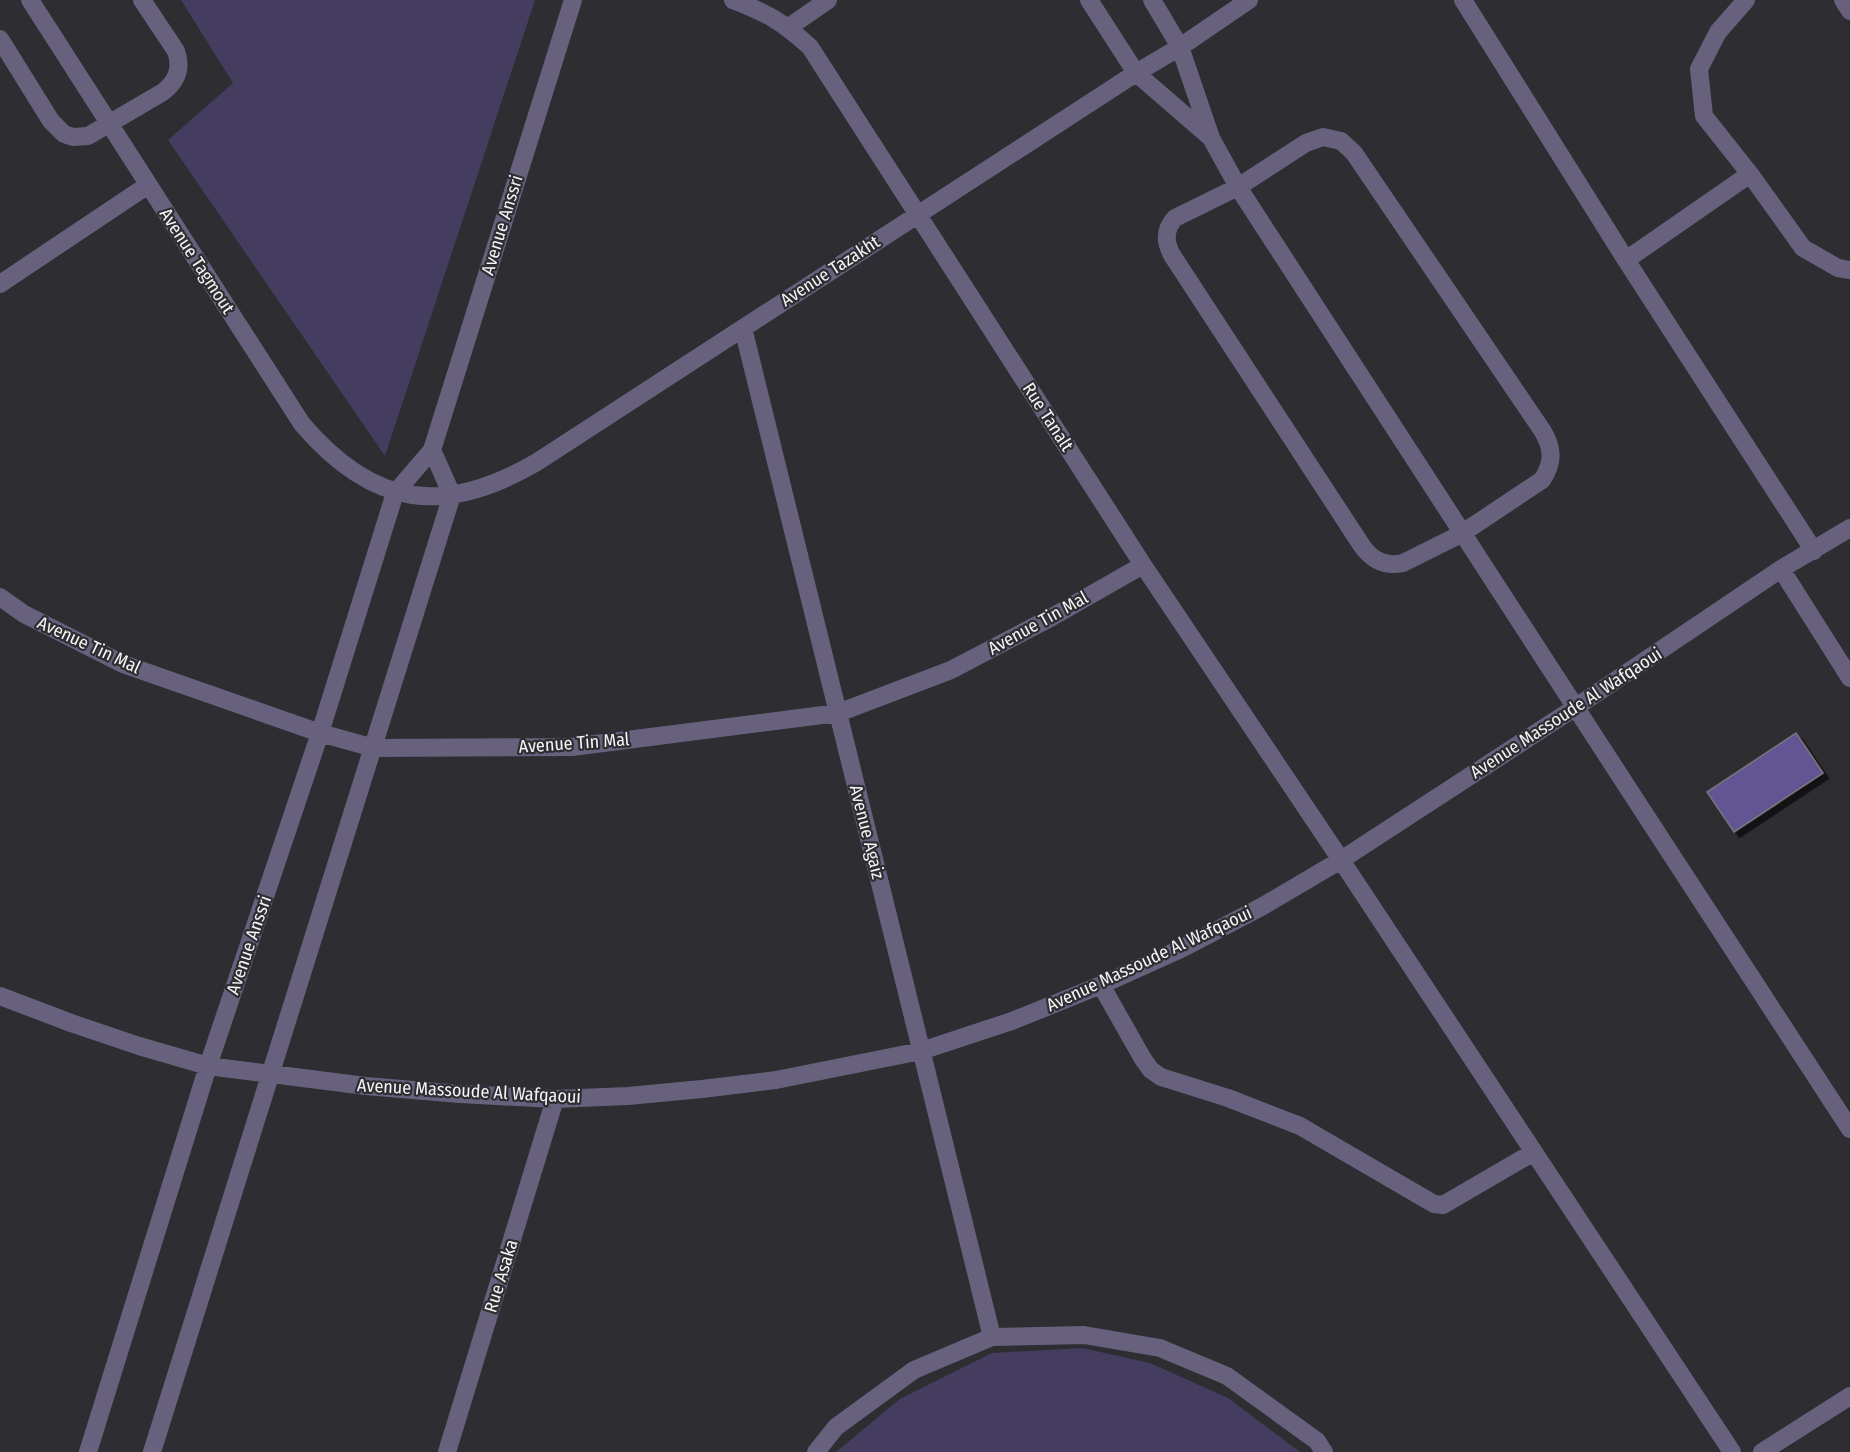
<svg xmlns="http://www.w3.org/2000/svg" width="1850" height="1452" viewBox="0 0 1850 1452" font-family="'Fira Sans Condensed',sans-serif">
  <defs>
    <filter id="shadow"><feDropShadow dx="5.5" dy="5.5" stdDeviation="0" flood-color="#0009"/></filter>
  </defs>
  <rect width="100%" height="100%" fill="#2e2d31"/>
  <path fill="#443d60" d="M181,0H535L385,456L168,140L233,83Z
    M1082,1348L1150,1363L1228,1398L1300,1452H836L900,1399L992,1353Z"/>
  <path fill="#645593" stroke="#77767b" stroke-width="1.5" filter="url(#shadow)" d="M1796,733L1823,773L1734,832L1707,792Z"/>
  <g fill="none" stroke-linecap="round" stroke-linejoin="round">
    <path stroke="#67617e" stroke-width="18" d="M30,0L302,424C373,507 443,517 537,462L1136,73L1180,47L1249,0
      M733,0C767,13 783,22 810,47L1143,565L1341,860L1732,1452
      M1089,0L1136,73L1210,137
      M1152,0L1180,47L1211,138L1238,187C1440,502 1646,815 1850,1129
      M1463,0L1626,260L1814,551
      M1746,0L1718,32L1699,69L1704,116L1750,174L1803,248L1838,268L1850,270
      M1843,0L1850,11
      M789,27L828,0
      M0,39L51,121L64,134L73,137L88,136L163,92C177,81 182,68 176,51L142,0
      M1323,137L1341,141L1354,153L1542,430C1553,448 1554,462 1542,480L1461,534L1403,563C1385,567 1373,561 1362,546L1172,255C1165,242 1164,230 1175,218L1238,187L1306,143Z
      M1626,260L1750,174
      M0,284L148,185
      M743,328L992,1337
      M1781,569L1850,678
      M0,597L24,614L123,664L320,733L374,748L572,747L838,713L951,670L1052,617L1143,565
      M1101,985L1143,1059L1151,1070L1161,1077L1228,1098L1300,1126L1434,1204L1443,1205L1534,1152
      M0,996L71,1023L139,1046L208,1066L366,1086L460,1094L555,1099L628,1096L702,1089L776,1080L921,1051L1012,1021L1101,985L1183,948L1263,906L1341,860L1576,707L1781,569L1850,528
      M88,1452L208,1066L320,733L395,493L432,450L573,0
      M152,1452L452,495L432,450
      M447,1452L555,1099
      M816,1452L836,1427L914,1370L992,1337L1084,1335L1160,1348L1227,1376L1317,1441L1324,1452
      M1762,1452L1850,1396"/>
  </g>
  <g text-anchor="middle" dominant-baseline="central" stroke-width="4.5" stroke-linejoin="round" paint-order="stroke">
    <g font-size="18" fill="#f4f4f6" stroke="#2e2d31">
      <text transform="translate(502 225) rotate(-73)">Avenue Anssri</text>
      <text transform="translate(197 261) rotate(57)">Avenue Tagmout</text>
      <text transform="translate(830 271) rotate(-33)">Avenue Tazakht</text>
      <text transform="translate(1048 417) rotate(57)">Rue Tanalt</text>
      <text transform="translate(1038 623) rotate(-29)">Avenue Tin Mal</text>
      <text transform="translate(89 645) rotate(25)">Avenue Tin Mal</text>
      <text transform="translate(1566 713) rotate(-33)">Avenue Massoude Al Wafqaoui</text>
      <text transform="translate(574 743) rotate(-4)">Avenue Tin Mal</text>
      <text transform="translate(867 832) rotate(76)">Avenue Agaiz</text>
      <text transform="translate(249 945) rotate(-71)">Avenue Anssri</text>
      <text transform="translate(1149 959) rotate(-25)">Avenue Massoude Al Wafqaoui</text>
      <text transform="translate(469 1091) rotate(3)">Avenue Massoude Al Wafqaoui</text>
      <text transform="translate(501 1276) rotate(-73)">Rue Asaka</text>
    </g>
  </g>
</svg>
